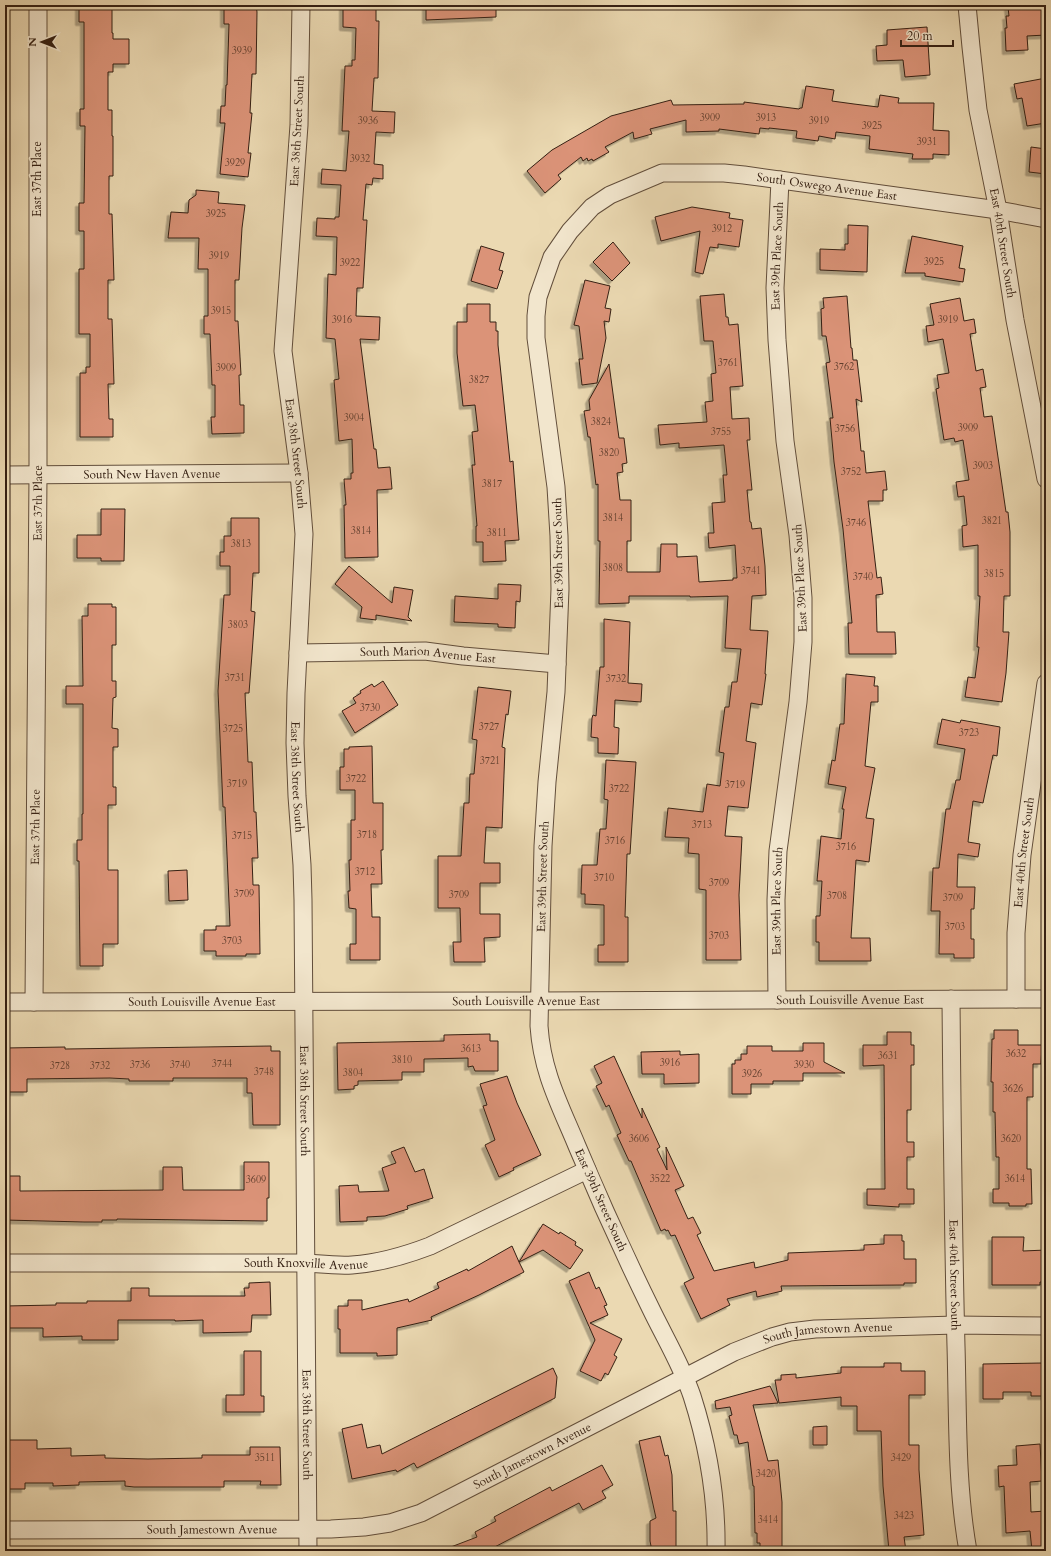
<svg xmlns="http://www.w3.org/2000/svg" width="1051" height="1556" viewBox="0 0 1051 1556" font-family="Cardo,serif">
  <defs>
    <filter id="shadow"><feDropShadow dx="-3.5" dy="3.5" stdDeviation="0" flood-color="#0004"/></filter>
  </defs>
  <rect width="100%" height="100%" fill="#ebd9b2"/>
  <filter id="stains"><feTurbulence type="fractalNoise" baseFrequency=".005" numOctaves="4"/><feColorMatrix values="0 0 0 0 .2 0 0 0 0 .09 0 0 0 0 .02 0 0 0 .5 -.17"/></filter>
  <radialGradient id="worn" r=".72"><stop offset=".6" stop-color="#630" stop-opacity="0"/><stop offset="1" stop-color="#630" stop-opacity=".3"/></radialGradient>
  <path fill="#db9378" stroke="#352013" filter="url(#shadow)" d="M79,5L112,6V33H113V39H129V64H113V72H108V110H112V136H113V176H109V214H112L114,280H108V319H112L114,384H108L109,419H113V437H80V373H86V367H90V334H79V269H84V231H79V203H84L85,126H80V109H84V22H79Z
    M228,5H256L257,12L256,74H252L250,113H252L248,153H251L248,177L220,174L225,123H220L221,106H225L226,85H227L229,24H224V6H228Z
    M351,5H376V21H379L378,78H374L372,111L395,112L394,133L376,132L374,164L383,165V179L373,178L372,185L366,184L363,220H367L363,288H357L356,316L380,317L379,340L360,339L374,449H376L378,468L390,467L392,489L377,490L378,557L345,558L344,505H346L344,479H351V473H353L352,439L339,441L334,380L339,379L335,339L326,338L328,274L336,275L337,237L316,236L317,218L335,219V217H339L341,185L321,184L322,169L346,171L349,131H342L345,66H352V60H355L356,28L343,27V6H351Z
    M426,5H496V17L426,20Z
    M1026,5H1045L1046,35L1027,36L1028,50L1006,51L1005,28H1007L1006,16H1009L1008,7Z
    M927,27L930,75L905,77L903,60L877,61L876,46L887,45V30Z
    M1046,78V123L1027,126L1022,98L1017,99L1014,84Z
    M806,86L834,90L832,101L854,104L878,107L880,95L899,98L898,103H934L933,130L949,131V155L933,154V159H912L913,154L869,149L870,136L836,132L835,139L819,136L818,141L796,138L797,131L769,128V129L760,128L759,134L719,129V131L686,132V120L650,129L652,134L634,139L633,132L605,147L609,152L593,161L592,159L588,161L587,158L583,161L581,157L558,175L561,179L545,193L527,171L552,150L611,116L671,100L673,105L744,104V102L799,109L800,108H802Z
    M1031,147L1046,149V174L1029,172Z
    M196,190L219,192L218,203L245,205L242,228L239,280H235V321H238L241,375H239L240,405H244V433L212,434L211,417H215V385H212L210,334H204V316H208V269H198L199,238H168L171,212L188,213L189,200L196,195Z
    M692,207L730,213L729,218L743,220L739,247L718,244V248L710,247L703,274L695,272L700,231L661,241L655,217Z
    M848,225L868,226L867,272L820,270V249L845,250V244H848Z
    M912,236L963,246L959,268L965,269L963,282L925,276V273H905Z
    M613,242L630,263L612,281L593,262Z
    M481,246L504,253L499,270L503,271L497,289L471,281Z
    M585,280L610,286L605,308L611,309L609,322L604,321L606,338L597,383L582,385L579,359H583L579,326L574,325Z
    M724,294L726,317H728L729,325L738,324L743,386L730,387L732,419L749,418L750,440H747L752,490H747L750,522H751L752,529L761,528L765,566L766,595L752,596L750,630L768,631L765,674H766L762,705L751,703L746,741L756,743L748,808L728,806L725,836L742,837L739,895L741,960H706V890L699,889V854L688,853L689,838L665,837L668,808L703,812L707,784L720,786L724,753L719,752L725,707H729L732,682H737L741,649L725,648L728,596L690,597V596H629V603L599,604L600,541H598V484L596,485L590,437H588L584,411L590,410L589,400L609,364L619,438H624L627,463L622,464L623,472L617,473L620,500H631V541H627V572H660L661,544H677V557L697,556L699,582L733,580V578H737L735,545L709,548L708,533H714L712,503L725,502L723,475H727L724,445L679,448V443L660,445L658,425L707,422L705,402L713,401L711,374L716,373L713,341H704L700,296Z
    M847,296L851,348H852L853,360H857L862,402L856,399L861,451H864L866,473L885,471L887,490H883V501H868L877,578L881,577L883,594L876,595L877,632H895L896,654H849L848,623H852L843,529L834,462L830,418H833L826,363L830,362L826,336H822L821,309L824,308L823,298Z
    M960,298L964,321L974,319L976,333L970,334L976,371L983,369L986,387L980,388L984,417L992,416L1006,512H1008L1010,532V596H1004L1003,632H1009L1006,673L1002,702L965,697L968,677L975,678L979,647H977L980,596H978V545L963,547L962,526L967,525L964,496L958,497L956,482L969,480L963,440L955,442L954,438L944,440L936,389L939,388L937,375L949,373L943,339L928,342L926,326L934,325L930,304Z
    M467,304H490V322H496V331H498V345L510,462L513,461L519,540L505,541L506,561L483,562V542H476V526H477L472,465H475L472,432L478,431L475,405L463,406L457,353V322H467Z
    M101,509H125L124,561H101V558H77V535H101Z
    M231,518H259V573H253L251,611L255,612L252,654L249,693H245L248,762H252L254,812H256L258,858H252L253,885H259L260,954H246V956H216V951H204V930H216V926H230L225,807H223L218,691L224,595H230V566H220V552H224V536H231Z
    M349,566L392,603L394,587L413,590L408,617L412,621L376,615V620L360,618L362,607L335,584Z
    M498,584L521,585L520,602L516,601L515,628L498,627V624L454,622L455,596L498,599Z
    M88,604H112V607H116V645H112V681H116V697L113,698L112,728L118,729V747H113V787H116V805H108V870H118V944H103V966H80L79,861H77V840H82V814H83V704H66V686H83L82,616H88Z
    M604,619L630,622L628,683L642,684L641,702L615,700L614,727L619,728L618,754L598,753V738L591,737L592,718L593,715L596,716L600,667H604Z
    M846,674L875,677L874,686H878V702H871L865,766L875,768L866,818L874,819L869,862L856,860L851,938H870L871,961H819V942H816V916H820L822,881H817L821,836L841,839L844,809H842L846,787L828,784L832,760L835,761L840,724H844Z
    M383,681L398,705L355,733L342,711L356,703L353,698L361,693L360,691L372,684L374,687Z
    M478,687L511,691L508,715L506,714L502,747L505,748L502,828L486,827L484,863H500V883H480V914H500V937L484,938L485,962H454L453,942H461L460,908H438V856H461L464,803H469L470,774H474L477,740L472,739Z
    M942,719L960,723L961,720L1000,727L997,756L993,755L983,803L973,801L968,842L980,844L978,857L958,854L957,887H975L974,909H971V939H974V958H954V954H939L940,911H931L933,868H939L946,809H950L956,780H960L965,749L937,744Z
    M372,746L373,803H383V850H381L382,884H371L372,917H380V960H350V944H356V909L349,908L348,891H350L349,860H351V820H355V790H340V767H344V749H349V747Z
    M606,760L636,762L630,854H627L625,917H628V962H598V945H604V905L585,904V894H581L582,865H597L600,829H606L608,800L604,799Z
    M187,870L188,900L169,901L168,871Z
    M994,1030H1018V1045H1042L1041,1064H1033V1097H1027V1169H1031L1032,1204H1026V1206H1009V1203H993V1189H999V1157H996L995,1112H993V1082H991L992,1039H994Z
    M887,1032H911V1045H914V1065H911V1110H907V1142H914V1157H907V1189H914V1204H899V1207L867,1205V1189H885L884,1065L863,1066V1045H887Z
    M490,1034V1041H498V1071H475L473,1066L468,1067V1058L424,1059V1072H402V1080L358,1081V1085L354,1086V1089L338,1090L337,1043L444,1041V1035Z
    M803,1043H824V1062L845,1073H803V1081H773V1084H751V1094H732V1064H735V1060H741V1054H747V1046H772V1051H803Z
    M271,1046V1051H280V1125H253L252,1093H247V1078H173V1081H129V1079L110,1078L27,1079V1092H5V1048L65,1047V1049Z
    M680,1051V1055L699,1054V1083L664,1084V1074H642L641,1052Z
    M614,1056L642,1118V1108L660,1147L657,1149L667,1170L666,1147L684,1186L675,1190L688,1219L693,1217L701,1233L697,1235L714,1271L754,1262L755,1268L788,1260V1253L864,1250V1245L884,1244V1235H902V1241H904V1259H916V1283H904V1285L781,1286L782,1291L757,1297L756,1291L727,1299L730,1305L701,1319L684,1283L694,1278L675,1235L671,1236L668,1230L666,1231L665,1229L661,1231L631,1161H629L617,1135L621,1133L609,1105L606,1107L596,1086L602,1083L594,1066Z
    M507,1076L517,1103L541,1155L513,1168L514,1170L499,1177L485,1145L495,1140L483,1106L487,1105L480,1084Z
    M404,1147L415,1172L424,1169L433,1198L407,1206L408,1209L385,1216L367,1217V1221L340,1222L339,1186L358,1185L359,1192L389,1191L382,1168L396,1163L391,1152Z
    M244,1162H269V1198H267V1221L117,1219V1220H102V1222H84L5,1220V1176H20V1191L163,1190V1167H182L183,1190H244Z
    M543,1224L559,1234L560,1232L576,1242L575,1245L583,1250L570,1269L543,1250L519,1262L524,1272L479,1295L431,1317L432,1320L397,1328V1355L377,1356V1353H340V1329H338V1306H348V1300H362V1310L408,1299L409,1302L439,1288L437,1283L467,1269L468,1271L512,1246L519,1262Z
    M992,1237H1024L1023,1251L1046,1250V1282H1040V1285H992Z
    M589,1272L596,1289L599,1287L607,1305L604,1306L608,1315L590,1323L622,1339L614,1355L617,1357L608,1375L605,1373L601,1381L580,1371L595,1340L569,1281Z
    M270,1282L271,1315H252L251,1332L203,1333V1320L175,1321V1320H118V1340H82V1336L43,1337V1328H5V1306L56,1305V1303H87V1301H131V1288H149V1296H245L244,1288H249V1283Z
    M244,1351H261V1396H264V1412H226V1395H244Z
    M884,1363H901V1371H925V1395H909V1445H919V1470L924,1535L904,1537L906,1551H889L883,1486L881,1431H857V1406H841V1397L779,1403L775,1380H781V1375L796,1374V1378L841,1373V1367H884Z
    M1042,1363V1365H1046V1396H1031V1392H1003V1399H983V1364Z
    M553,1368L557,1377L555,1398L417,1468L414,1463L397,1472L396,1470L352,1479L342,1429L362,1424L367,1448L380,1445L382,1454Z
    M770,1386L778,1403L753,1405L768,1461L778,1460L782,1502V1551H760V1543H757V1533H755L754,1486H753L748,1442L739,1444L737,1435H734L729,1416L732,1415L730,1407L716,1409L715,1401Z
    M827,1426V1445H813V1427Z
    M660,1436L665,1456L668,1455L672,1475L673,1511H676V1551H652L650,1541V1521L656,1518L639,1441Z
    M7,1440H37V1449L71,1448V1456L105,1455V1458L148,1459L202,1458V1455H250V1447H280L281,1485H260L261,1481H224V1487H134L125,1486V1481L79,1482V1485L53,1486V1483H25V1489H6Z
    M1040,1444L1042,1481L1030,1482L1031,1512L1045,1511L1046,1551H1032L1030,1531L1006,1533L1004,1486L999,1487L998,1466L1017,1465L1016,1446Z
    M602,1465L613,1485L602,1491L606,1498L583,1510L579,1503L487,1551H443V1550L477,1537L475,1532L496,1521L494,1517L550,1487L552,1491Z"/>
  <g fill="none" stroke-linecap="round" stroke-linejoin="round">
    <defs>
      <g id="minor">
        <path id="s1" d="M301,5L299,125L283,351L299,473L304,534L296,693L295,743L297,796L302,865L303,900L308,1551"/>
        <path id="s2" d="M967,5L971,47L978,110L998,210L1015,320L1046,479"/>
        <path id="s3" d="M5,475L299,473"/>
        <path id="s4" d="M298,653L425,651L463,656L557,664"/>
        <path id="s5" d="M951,999C952,1115 953,1231 956,1346C958,1414 956,1484 968,1551"/>
        <path id="s6" d="M1016,999V933L1022,855L1046,683"/>
        <path id="s7" d="M777,1000L776,900L778,851L798,702L803,642V598L798,535L785,441L777,340L775,288L780,180"/>
        <path id="s8" d="M5,1002L540,1001L1046,999"/>
        <path id="s9" d="M34,1002L38,475V5"/>
        <path id="s10" d="M5,1263H306C321,1264 337,1266 352,1265C380,1263 404,1256 430,1246L587,1170"/>
        <path id="s11" d="M5,1530L331,1529L364,1527L390,1523L421,1513L734,1352L772,1337L790,1332L815,1329L956,1325L1046,1326"/>
        <path id="s12" d="M716,1551C717,1499 708,1446 692,1396C682,1366 665,1338 651,1309C625,1256 600,1201 577,1146C560,1105 542,1072 539,1026L543,846L547,782L556,692L560,589L559,536L556,487L536,338V316L538,297L552,257L570,231L592,207L610,195L662,173H724L744,175L998,210L1046,219"/>
      </g>
    </defs>
    <use href="#minor" stroke="#624e3b" stroke-width="19"/>
    <use href="#minor" stroke="#f2e6cd" stroke-width="17"/>
  </g>
  <g text-anchor="middle" dominant-baseline="central" stroke-width="3.5" stroke-linejoin="round" paint-order="stroke">
    <g font-size="10" fill="#5e3d2c">
      <text x="242" y="51">3939</text>
      <text x="710" y="118">3909</text>
      <text x="766" y="118">3913</text>
      <text x="368" y="121">3936</text>
      <text x="819" y="121">3919</text>
      <text x="872" y="126">3925</text>
      <text x="927" y="142">3931</text>
      <text x="360" y="159">3932</text>
      <text x="235" y="163">3929</text>
      <text x="216" y="214">3925</text>
      <text x="722" y="229">3912</text>
      <text x="219" y="256">3919</text>
      <text x="934" y="262">3925</text>
      <text x="350" y="263">3922</text>
      <text x="221" y="311">3915</text>
      <text x="342" y="320">3916</text>
      <text x="948" y="320">3919</text>
      <text x="728" y="363">3761</text>
      <text x="844" y="367">3762</text>
      <text x="226" y="368">3909</text>
      <text x="479" y="380">3827</text>
      <text x="354" y="418">3904</text>
      <text x="601" y="422">3824</text>
      <text x="968" y="428">3909</text>
      <text x="845" y="429">3756</text>
      <text x="721" y="432">3755</text>
      <text x="609" y="453">3820</text>
      <text x="983" y="466">3903</text>
      <text x="851" y="472">3752</text>
      <text x="492" y="484">3817</text>
      <text x="613" y="518">3814</text>
      <text x="992" y="521">3821</text>
      <text x="856" y="523">3746</text>
      <text x="361" y="531">3814</text>
      <text x="497" y="533">3811</text>
      <text x="241" y="544">3813</text>
      <text x="613" y="568">3808</text>
      <text x="751" y="571">3741</text>
      <text x="994" y="574">3815</text>
      <text x="863" y="577">3740</text>
      <text x="238" y="625">3803</text>
      <text x="235" y="678">3731</text>
      <text x="616" y="679">3732</text>
      <text x="370" y="708">3730</text>
      <text x="489" y="727">3727</text>
      <text x="233" y="729">3725</text>
      <text x="969" y="733">3723</text>
      <text x="490" y="761">3721</text>
      <text x="356" y="779">3722</text>
      <text x="237" y="784">3719</text>
      <text x="735" y="785">3719</text>
      <text x="619" y="789">3722</text>
      <text x="702" y="825">3713</text>
      <text x="367" y="835">3718</text>
      <text x="242" y="836">3715</text>
      <text x="615" y="841">3716</text>
      <text x="846" y="847">3716</text>
      <text x="365" y="872">3712</text>
      <text x="604" y="878">3710</text>
      <text x="719" y="883">3709</text>
      <text x="244" y="894">3709</text>
      <text x="459" y="895">3709</text>
      <text x="837" y="896">3708</text>
      <text x="953" y="898">3709</text>
      <text x="955" y="927">3703</text>
      <text x="719" y="936">3703</text>
      <text x="232" y="941">3703</text>
      <text x="471" y="1049">3613</text>
      <text x="1016" y="1054">3632</text>
      <text x="888" y="1056">3631</text>
      <text x="402" y="1060">3810</text>
      <text x="670" y="1063">3916</text>
      <text x="222" y="1064">3744</text>
      <text x="140" y="1065">3736</text>
      <text x="180" y="1065">3740</text>
      <text x="804" y="1065">3930</text>
      <text x="60" y="1066">3728</text>
      <text x="100" y="1066">3732</text>
      <text x="264" y="1072">3748</text>
      <text x="353" y="1073">3804</text>
      <text x="752" y="1074">3926</text>
      <text x="1013" y="1089">3626</text>
      <text x="639" y="1139">3606</text>
      <text x="1011" y="1139">3620</text>
      <text x="660" y="1179">3522</text>
      <text x="1015" y="1179">3614</text>
      <text x="256" y="1180">3609</text>
      <text x="265" y="1458">3511</text>
      <text x="901" y="1458">3429</text>
      <text x="766" y="1474">3420</text>
      <text x="904" y="1516">3423</text>
      <text x="768" y="1520">3414</text>
    </g>
    <g font-size="12" fill="#352013" stroke="#f2e6cd">
      <text transform="translate(297 131) rotate(-87)">East 38th Street South</text>
      <text transform="translate(37 179) rotate(-90)">East 37th Place</text>
      <text stroke="none"><textPath href="#s12" startOffset="1641">South Oswego Avenue East</textPath></text>
      <text stroke="none"><textPath href="#s2" startOffset="241">East 40th Street South</textPath></text>
      <text stroke="none"><textPath href="#s7" startOffset="747">East 39th Place South</textPath></text>
      <text stroke="none"><textPath href="#s1" startOffset="450">East 38th Street South</textPath></text>
      <text stroke="none"><textPath href="#s3" startOffset="147">South New Haven Avenue</textPath></text>
      <text stroke="none"><textPath href="#s9" startOffset="499">East 37th Place</textPath></text>
      <text transform="translate(558 553) rotate(-91)">East 39th Street South</text>
      <text transform="translate(800 578) rotate(-93)">East 39th Place South</text>
      <text stroke="none"><textPath href="#s4" startOffset="130">South Marion Avenue East</textPath></text>
      <text stroke="none"><textPath href="#s1" startOffset="774">East 38th Street South</textPath></text>
      <text stroke="none"><textPath href="#s9" startOffset="175">East 37th Place</textPath></text>
      <text stroke="none"><textPath href="#s6" startOffset="147">East 40th Street South</textPath></text>
      <text stroke="none"><textPath href="#s12" startOffset="709">East 39th Street South</textPath></text>
      <text stroke="none"><textPath href="#s7" startOffset="99">East 39th Place South</textPath></text>
      <text stroke="none"><textPath href="#s8" startOffset="845">South Louisville Avenue East</textPath></text>
      <text stroke="none"><textPath href="#s8" startOffset="521">South Louisville Avenue East</textPath></text>
      <text stroke="none"><textPath href="#s8" startOffset="197">South Louisville Avenue East</textPath></text>
      <text stroke="none"><textPath href="#s1" startOffset="1098">East 38th Street South</textPath></text>
      <text transform="translate(601 1200) rotate(66)">East 39th Street South</text>
      <text stroke="none"><textPath href="#s10" startOffset="301">South Knoxville Avenue</textPath></text>
      <text stroke="none"><textPath href="#s5" startOffset="276">East 40th Street South</textPath></text>
      <text stroke="none"><textPath href="#s11" startOffset="867">South Jamestown Avenue</textPath></text>
      <text stroke="none"><textPath href="#s1" startOffset="1422">East 38th Street South</textPath></text>
      <text stroke="none"><textPath href="#s11" startOffset="543">South Jamestown Avenue</textPath></text>
      <text stroke="none"><textPath href="#s11" startOffset="207">South Jamestown Avenue</textPath></text>
    </g>
  </g>
  <rect width="1051" height="1556" fill="none" stroke="#ebd9b2" stroke-width="20"/>
  <rect x="6" y="6" width="1039" height="1544" fill="none" stroke="#352013" stroke-width="2"/>
  <rect x="10" y="10" width="1031" height="1536" fill="none" stroke="#352013"/>
  <g transform="translate(42 42) rotate(270)" stroke="#f2e6cd" stroke-width="3" paint-order="stroke">
  <path d="M0-3L7 15L0 10L-7 15Z" fill="#352013"/>
  <text y="-6" font-size="11" font-weight="bold" text-anchor="middle" fill="#352013">N</text>
  </g>
  <path d="M901 40v6h52v-6" fill="none" stroke="#352013" stroke-width="2"/>
  <text x="907" y="40" font-size="12" fill="#352013" stroke="#f2e6cd" stroke-width="3" paint-order="stroke">20 m</text>
  <rect width="100%" height="100%" filter="url(#stains)"/>
  <rect width="100%" height="100%" fill="url(#worn)"/>
</svg>
